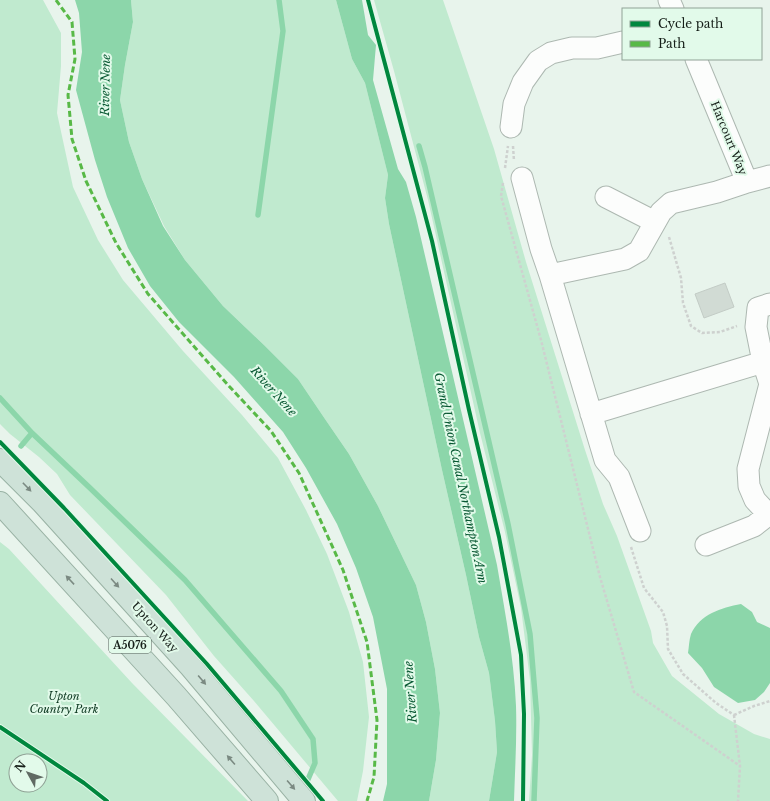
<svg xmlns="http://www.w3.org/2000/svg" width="770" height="801" viewBox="0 0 770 801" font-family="'Libre Baskerville',serif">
  <rect width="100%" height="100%" fill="#e8f4ec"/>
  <path fill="#c0eacf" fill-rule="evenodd" d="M0,0H43L61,33V66L57,113L73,187L98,240L123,280L183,351L242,415L278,458L306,510L327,554L349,612L363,662L369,717L363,771L357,801H338L254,701L214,656L166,595L70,495L57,474L39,457L10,434L0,424Z
    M131,0H336L352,59L365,83L388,175L385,198L389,224L442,470L466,575L479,637L489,673L495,721L497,752L489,801H429L436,760L440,713L435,669L426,622L416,585L378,506L349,454L325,419L298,379L264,345L223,306L185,260L164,226L142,179L129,142L120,100L125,65L133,22Z
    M374,0H443L494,149L526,262L585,450L603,504L617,536L651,631L653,643L672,676L719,714L754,734L770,739V801H529L532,755L530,680L521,608L505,532L480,433L428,200L394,71Z
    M0,542L9,549L132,683L248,801H0ZM16,761H40V785H16Z"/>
  <path fill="#8cd6aa" d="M75,0H131L133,22L125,65L120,100L129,142L142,179L163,226L185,260L223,306L264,345L298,379L325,419L349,454L378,506L416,585L426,622L435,669L440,713L436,760L429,801H383L387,784V689L373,617L356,568L337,524L306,468L283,432L234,377L179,322L150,286L128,248L107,197L95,160L76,90L82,52L79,13Z
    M336,0H362L368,35L376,45L373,80L398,169L406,182L416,217L497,565C505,612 514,658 516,706C517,737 515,769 514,801H489L497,752L495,721L489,673L479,637L466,575L442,470L389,224L385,198L388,175L365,83L352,59Z
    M741,604L752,612L757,622L770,628V683L764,692L755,700L738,703L714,687L702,668L688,653C689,647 689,640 691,634C700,614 721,608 741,604Z"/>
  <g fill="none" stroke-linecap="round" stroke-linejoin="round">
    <path stroke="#8cd6aa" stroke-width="5.5" d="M419,146L425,167L508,524L530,634L537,718L534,801
      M258,215L283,31L279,0
      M0,398L32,433L21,446
      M32,433L90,488L185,580L281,691L313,739L315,763L303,791"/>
  </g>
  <path fill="#d1dbd4" stroke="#c3ccc6" d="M725,283L734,307L704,318L695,294Z"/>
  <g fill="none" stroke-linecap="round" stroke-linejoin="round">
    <defs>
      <path id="minor" d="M669,0L673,9
        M511,127L514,104L523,82L538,61L551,53L572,48H597L623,42
        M522,178L541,249L550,275L625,259L639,251L661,212L671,203L717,192L747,182L696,59
        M747,182L770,176
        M606,197L655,222
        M550,275L605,460L619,477L640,531
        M763,362L770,384L748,469L749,486L755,500L770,516
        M591,414L763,362L756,327L758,308L770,304
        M706,545L754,526L768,515"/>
      <path id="highway" d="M0,460L42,502L191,667L304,801
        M0,503L176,696L267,801"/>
    </defs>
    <use href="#minor" stroke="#adb8b1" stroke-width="23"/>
    <use href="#highway" stroke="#99b2a4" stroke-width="24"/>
    <path stroke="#ced1cf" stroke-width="2.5" stroke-dasharray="3 2" stroke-linecap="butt" d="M513,146L514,161
      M505,168L508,146
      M503,183L501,196L541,340L600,577L634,692L740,766
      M669,237L681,278L683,303L691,326L702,333L720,332L737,326
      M631,547L644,588L663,612L667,626L668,649L683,674L716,703L734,715
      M734,715L740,766L738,801
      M734,715L754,706L770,701"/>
    <use href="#minor" stroke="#fcfdfc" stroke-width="21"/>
    <use href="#highway" stroke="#cee2d8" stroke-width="22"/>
    <path stroke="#58b947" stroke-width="3" stroke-dasharray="6 3" stroke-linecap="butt" d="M56,0L72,22L75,59L68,95L72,139L86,181L116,243L148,294L228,385L271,431L299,473L343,570L367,642L377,720L374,777L367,801"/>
    <defs>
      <path id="cycleway" d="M368,0L432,241L469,410L499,537L521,655L524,714L523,801
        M0,442L64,508L207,664L323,801
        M0,727L84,783L107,801"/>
    </defs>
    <use href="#cycleway" stroke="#e2faea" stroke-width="6"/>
    <use href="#cycleway" stroke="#00873e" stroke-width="4"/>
  </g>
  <defs><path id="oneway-solid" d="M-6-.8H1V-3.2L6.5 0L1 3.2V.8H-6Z"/></defs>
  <g fill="#7b8a82">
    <use href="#oneway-solid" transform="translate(27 487) rotate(46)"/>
    <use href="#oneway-solid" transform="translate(70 580) rotate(-133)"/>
    <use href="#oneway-solid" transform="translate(115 583) rotate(48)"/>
    <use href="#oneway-solid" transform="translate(202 680) rotate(50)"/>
    <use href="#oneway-solid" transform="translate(231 760) rotate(-131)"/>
    <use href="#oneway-solid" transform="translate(291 785) rotate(49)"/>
  </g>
  <g text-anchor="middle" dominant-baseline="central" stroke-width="4" stroke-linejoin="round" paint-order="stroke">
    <rect fill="#e2faea" stroke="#536158" stroke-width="1" x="109" y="637" width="42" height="16" rx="3"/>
    <g font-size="10" font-weight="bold" fill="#161f19">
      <text x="130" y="645">A5076</text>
    </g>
    <g font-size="11" fill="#161f19" stroke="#e2faea">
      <text transform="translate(729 138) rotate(68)">Harcourt Way</text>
      <text transform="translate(155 627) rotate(48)">Upton Way</text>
    </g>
    <g font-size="11" font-style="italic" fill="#0d3921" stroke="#e2faea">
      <text x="64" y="696">Upton<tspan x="64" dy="13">Country Park</tspan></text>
    </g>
    <g font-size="12" font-style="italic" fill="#095933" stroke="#e2faea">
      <text transform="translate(105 85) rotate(-89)">River Nene</text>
      <text transform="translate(274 391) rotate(48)">River Nene</text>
      <text transform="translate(461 478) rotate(78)">Grand Union Canal Northampton Arm</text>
      <text transform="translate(410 692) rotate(-94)">River Nene</text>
    </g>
  </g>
  <rect x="622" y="8" width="140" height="52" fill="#e2faea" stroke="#90a296"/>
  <rect x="630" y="21" width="20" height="6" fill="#00873e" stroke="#90a296"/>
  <text x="658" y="28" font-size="12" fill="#161f19">Cycle path</text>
  <rect x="630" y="41" width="20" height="6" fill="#58b947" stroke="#90a296"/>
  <text x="658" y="48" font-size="12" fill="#161f19">Path</text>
  <g transform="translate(28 773) rotate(310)"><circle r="19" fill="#e2faea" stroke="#90a296"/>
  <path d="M0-3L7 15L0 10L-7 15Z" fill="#606a63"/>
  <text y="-6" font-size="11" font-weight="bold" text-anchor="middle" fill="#161f19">N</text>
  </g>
</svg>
